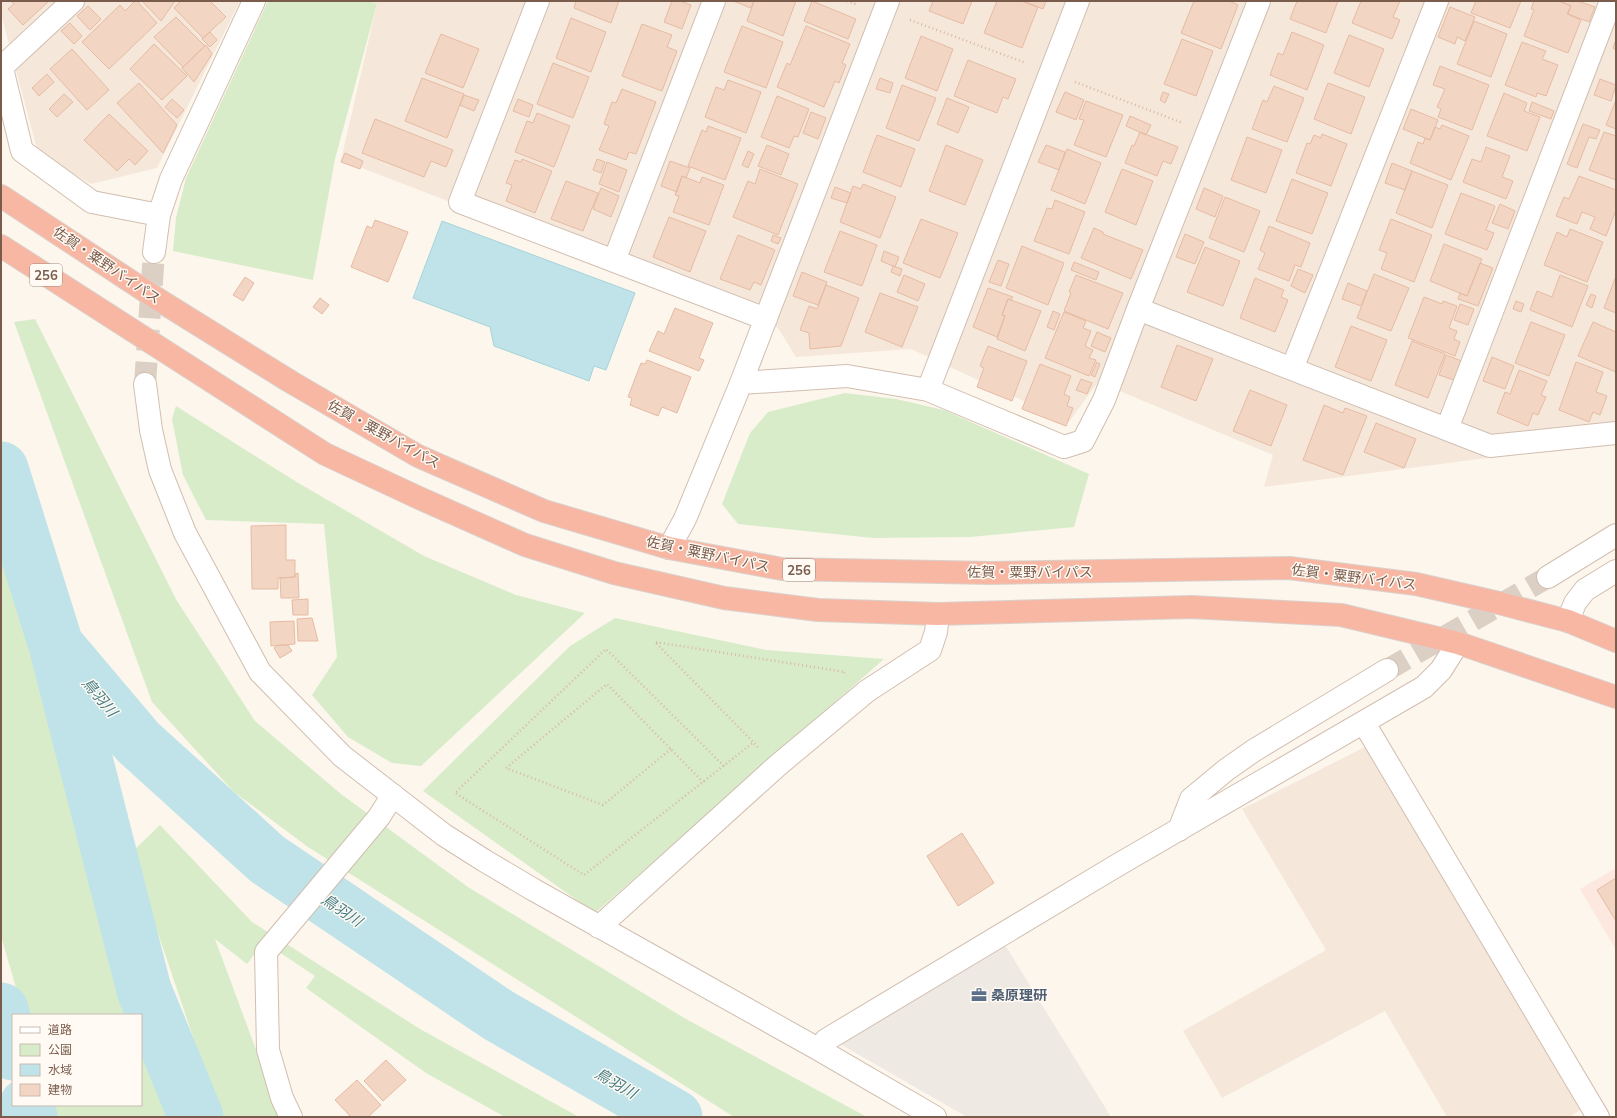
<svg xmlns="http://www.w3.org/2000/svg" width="1617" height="1118" viewBox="0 0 1617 1118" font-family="Mulish,'Noto Sans JP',sans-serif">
  <rect width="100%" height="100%" fill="#fdf6ec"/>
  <path fill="#f5e8da" d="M1,1H240L157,168L91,184L38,153L1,14Z
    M369,1H1616V444L1487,458L1264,487L1273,455L1098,382L1069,422L911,349L796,357L778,328L341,160L377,4Z
    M1367,746L1580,1110L1570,1117H1447L1385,1011L1222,1098L1183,1031L1326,950L1242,809Z"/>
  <path fill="#fde8e0" d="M1616,868V950L1580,889Z"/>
  <path fill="#efe9e4" d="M1005,945L1111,1117H967L840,1044Z"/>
  <path fill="#d8ecc9" d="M268,1H369L377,4L335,159L313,280L173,251L176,218L186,178Z
    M35,319L177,601L255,721L341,794L468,887L686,1019L867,1117H734L308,847L234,792L152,702L14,322Z
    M845,393L896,399L944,410L1089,474L1074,527L970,537L873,538L738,524L722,504L750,433L768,412Z
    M176,406L295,481L424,556L516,595L585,613L421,766L392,763L348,737L312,695L337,657L324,524L206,520L183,475L172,419Z
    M1,514L22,565L108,862L193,1117H54L50,1105H141V1015H24L1,936Z
    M615,618L766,650L884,659L595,913L423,791L570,646Z
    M160,825L252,922L420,1029L579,1117H505L426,1073L306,988L315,976L264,942L247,964L215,939L281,1117H220L131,853Z"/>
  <path fill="#bfe3e8" stroke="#a5d3da" d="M442,221L635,293L606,370L594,366L589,381L494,346L490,327L413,298Z"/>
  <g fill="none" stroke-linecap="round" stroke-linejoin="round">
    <path stroke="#bfe3e8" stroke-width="55" d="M1,469L56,645L144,990L196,1117
      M56,645L138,742L267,859L498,1015L675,1117
      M1,1010L13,1053
      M27,1105L30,1117"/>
  </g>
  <path fill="#f3d5c3" stroke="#e6bba3" d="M11,1H49L23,25L8,9L14,4Z
    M135,1H137L157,23L109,69L82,42L120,5L125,11Z
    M142,1H175L161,21Z
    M181,1H210L226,17L203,38L174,8Z
    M576,1H619L611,23L574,8Z
    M672,1H680L691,5L682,29L664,22Z
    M733,1H754L751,8Z
    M754,1H796L783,36L747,21Z
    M812,1L856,19L848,39L804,21Z
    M933,1H972L963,24L929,11Z
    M997,1H1021L1038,7L1022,48L984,33Z
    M1022,1H1046L1043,9Z
    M1194,1H1229L1238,5L1221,49L1181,33Z
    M1297,1H1338L1326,33L1290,19Z
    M1361,1H1400L1393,17L1400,20L1392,39L1352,23Z
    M1476,1H1521L1510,28L1471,13Z
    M1534,1H1559L1571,6L1567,14L1581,20L1568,53L1524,36L1534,10L1531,9Z
    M1559,1H1578L1595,7L1589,22L1568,14L1571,6Z
    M88,6L101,19L90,30L77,16Z
    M1450,7L1475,17L1465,41L1457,37L1455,44L1438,37Z
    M176,17L205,46L183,67L154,37Z
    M571,18L606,32L591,72L556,58Z
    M1474,21L1507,34L1491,77L1457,64Z
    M70,23L82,36L74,44L61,31Z
    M642,24L672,35L667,47L677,51L662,91L622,76Z
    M742,26L783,42L766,88L724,72Z
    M806,26L850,44L842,63L846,65L839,83L835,81L824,107L777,87L787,63L790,65Z
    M210,32L217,40L210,47L202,39Z
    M1292,32L1324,45L1307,90L1270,75L1278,53L1283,55Z
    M441,34L479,49L463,88L425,73Z
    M1349,35L1384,49L1369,87L1334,73Z
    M921,36L953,49L937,91L905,78Z
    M1182,39L1213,51L1196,96L1164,84Z
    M1616,39V50L1613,48Z
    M1522,42L1546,51L1542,59L1558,65L1546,96L1537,93L1536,97L1505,85Z
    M154,44L187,76L162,100L130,69Z
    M206,45L212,54L194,82L182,68Z
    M72,49L109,90L87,110L50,69Z
    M968,60L1016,79L1008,99L1003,97L997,113L954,96Z
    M553,63L589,77L573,118L537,104Z
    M1440,66L1489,85L1472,130L1438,117L1441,109L1437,107L1445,89L1433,85Z
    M47,74L54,82L39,96L32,88Z
    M422,78L464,94L447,138L405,121Z
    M880,78L893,83L890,93L876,89Z
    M1600,79L1616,85L1611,101L1594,95Z
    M728,80L761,92L746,133L705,117L716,87L724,90Z
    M139,83L177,125L163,153L117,103Z
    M1328,83L1365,97L1351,134L1314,119Z
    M902,85L936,98L919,141L886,128Z
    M1274,86L1304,98L1287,142L1252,129L1263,100L1267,102Z
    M622,89L656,102L636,154L629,152L626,160L599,150L609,126L604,124L612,102L616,103Z
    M1065,92L1084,100L1076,120L1056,112Z
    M1163,92L1169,94L1165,103L1160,100Z
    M1504,93L1527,103L1524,111L1540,117L1527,151L1487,136Z
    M64,94L73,102L57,117L49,109Z
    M464,95L479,100L474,111L460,105Z
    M777,96L809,109L798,137L794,136L789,148L761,137Z
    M947,98L969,107L958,133L937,124Z
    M172,99L184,110L177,118L165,107Z
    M518,99L533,105L529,117L513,111Z
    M1616,100V129L1606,125Z
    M1086,101L1123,115L1106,157L1074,145L1084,120L1079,119Z
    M1532,102L1554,111L1551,119L1529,111Z
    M1411,109L1438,120L1430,140L1403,129Z
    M811,112L826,118L818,139L803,133Z
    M537,113L570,126L554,167L515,152L527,121L533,123Z
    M109,114L148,151L135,165L129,159L117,171L84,140Z
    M1130,116L1151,125L1146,135L1126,126Z
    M375,119L453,150L446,167L431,161L424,177L362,153Z
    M1583,124L1600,130L1596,139L1589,137L1577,168L1567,164Z
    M1442,125L1469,136L1451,180L1410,163L1418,142L1423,144L1425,138L1430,140L1435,127L1440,129Z
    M708,126L741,138L725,180L688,166L702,130L706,132Z
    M1140,132L1178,147L1171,164L1163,161L1157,176L1125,163L1132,145L1134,146Z
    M1604,132L1616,136V180L1589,170Z
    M1322,134L1347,144L1331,186L1296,173L1307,143L1310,144L1314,135L1321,138Z
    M877,135L915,149L901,187L863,172Z
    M1247,137L1282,150L1266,193L1231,180Z
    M767,145L789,154L781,175L758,166Z
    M946,145L983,160L965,205L929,191Z
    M1046,145L1065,152L1059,170L1038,162Z
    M1486,147L1510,156L1502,177L1513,181L1506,199L1463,182L1472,159L1481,162Z
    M1067,149L1101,163L1085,204L1051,190Z
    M748,151L754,154L748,168L742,165Z
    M345,153L363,161L360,169L341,162Z
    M522,159L552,171L535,213L506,201L512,185L506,183L515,160L521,162Z
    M597,159L605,162L601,173L593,170Z
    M670,161L690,168L686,178L682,176L677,192L661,186Z
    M607,162L627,170L619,192L599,184Z
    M1392,163L1412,171L1405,190L1385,183Z
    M760,169L798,184L778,235L733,217L748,181L755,184Z
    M1122,169L1153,181L1136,225L1105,212Z
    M1412,171L1448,185L1432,228L1396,213Z
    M682,176L700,183L702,177L724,185L709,225L673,212L679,196L675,195Z
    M1579,176L1616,190V210L1606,236L1590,229L1595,217L1582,212L1577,224L1556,216L1564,197L1569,199Z
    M1292,179L1328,193L1312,234L1276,221Z
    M566,181L598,193L583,231L551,219Z
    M863,184L896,197L880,238L840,222L853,186L861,189Z
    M835,187L851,193L847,203L831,198Z
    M601,188L619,196L611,217L593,209Z
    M1204,188L1223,196L1215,217L1196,209Z
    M1461,193L1495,206L1486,230L1494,233L1487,250L1445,234Z
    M1225,197L1260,211L1244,252L1209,238Z
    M1055,200L1085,212L1069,254L1034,241L1047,208L1052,209Z
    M1500,204L1515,211L1508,229L1492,223Z
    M669,217L706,231L690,272L653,257Z
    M921,219L958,233L940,278L903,263Z
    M1391,219L1432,235L1414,282L1381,269L1387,253L1379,250Z
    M375,220L408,232L388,282L351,267L367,226L372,228Z
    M1269,226L1310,243L1301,267L1295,265L1289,281L1258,269L1265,253L1260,250Z
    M1094,228L1103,232V234L1143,250L1131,279L1081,258Z
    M1570,229L1603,242L1587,282L1544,265L1557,232L1567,237Z
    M840,231L877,245L862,286L824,272Z
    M1185,234L1204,242L1195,264L1176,257Z
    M738,235L775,250L761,285L754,282L750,290L720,279Z
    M773,235L781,238L778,244L771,241Z
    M1444,244L1482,259L1467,296L1430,281Z
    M1022,246L1064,263L1048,305L1006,288Z
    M1205,247L1240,261L1223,306L1187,292Z
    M884,251L899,257L895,267L881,261Z
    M998,260L1009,264L1001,286L989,282Z
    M1074,262L1099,272L1096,280L1071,270Z
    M1480,263L1493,268L1478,306L1458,299L1460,293L1467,296Z
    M893,266L902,269L900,276L891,272Z
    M1298,269L1313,275L1305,293L1291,286Z
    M802,272L827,282L818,305L793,296Z
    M1374,274L1409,288L1391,331L1357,318Z
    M904,275L925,284L918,301L897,292Z
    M1076,275L1123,293L1108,329L1064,311L1071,293L1069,292Z
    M1560,275L1588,286L1572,327L1530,310L1537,291L1552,297Z
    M1616,276V313L1604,308Z
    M245,277L254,283L243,301L233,295Z
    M1255,278L1284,290L1281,297L1288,300L1275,332L1240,318Z
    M1348,283L1367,291L1361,306L1342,299Z
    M826,285L859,298L841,346L810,349L809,333L800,330L809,306L817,309Z
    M988,288L1013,297L1011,300L1008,299L1002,315L1005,316L997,337L973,327Z
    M880,293L918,307L902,347L865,332Z
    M1591,294L1596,296L1592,308L1586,305Z
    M1424,297L1442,304L1443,301L1457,306L1449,328L1457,331L1454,339L1460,342L1455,356L1408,338Z
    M320,298L329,305L322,314L313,307Z
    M1008,299L1041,311L1025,351L997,339L1005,316L1002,315Z
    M1516,301L1524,304L1521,312L1513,309Z
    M1460,304L1474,309L1468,325L1454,320Z
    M675,308L713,323L699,358L704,360L699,371L649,351L658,331L664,334Z
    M1053,311L1060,314L1054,330L1047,327Z
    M1064,312L1086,321L1083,328L1091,331L1085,346L1093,350L1089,358L1096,360L1089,376L1045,358Z
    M1531,322L1565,335L1549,376L1515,363Z
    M1593,322L1616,332V372L1578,356Z
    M1351,326L1387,340L1371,381L1335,367Z
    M1097,332L1111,338L1105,352L1091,346Z
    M1412,341L1445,354L1428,398L1395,385Z
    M1177,345L1213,359L1196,401L1161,387Z
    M988,346L1027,361L1012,401L977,387L984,368L980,366Z
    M1446,355L1464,362L1457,381L1439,375Z
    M1492,357L1514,366L1505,389L1483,381Z
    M647,360L691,377L677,413L662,407L658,416L630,405L632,398L628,397L641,363L645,364Z
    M1097,362L1100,364L1095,377L1091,375Z
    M1576,362L1603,372L1596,392L1607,396L1600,415L1593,412L1589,422L1559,410Z
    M1040,364L1071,376L1064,394L1070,397L1067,406L1073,408L1066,426L1022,409Z
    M1519,370L1547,381L1541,395L1546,397L1538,415L1533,413L1528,426L1497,413L1505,392L1510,394Z
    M1081,379L1092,383L1087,394L1076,390Z
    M1250,390L1287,405L1271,446L1233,431Z
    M1324,405L1343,413L1345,408L1367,416L1343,475L1303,460Z
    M1376,423L1416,439L1404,468L1364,452Z
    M286,525V560H295V577L278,578V589H252L251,526Z
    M298,573L299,598H281L280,578L295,577V574Z
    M308,599V615H293L292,600Z
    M312,618L318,641H298L297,619Z
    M294,621L295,644L271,646L270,622Z
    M278,645H288L292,651L280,658L274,648Z
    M962,833L994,883L958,906L927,856Z
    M1616,878V921L1597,890Z
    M386,1060L406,1080L383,1101L364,1081Z
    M357,1080L381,1105L368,1117H351L335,1100Z"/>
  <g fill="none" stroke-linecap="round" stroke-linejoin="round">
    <path stroke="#dcd0c4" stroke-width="22" stroke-dasharray="22 11" stroke-linecap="butt" d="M145,384L154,252
      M1387,670L1548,577"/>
    <defs>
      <path id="minor" d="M538,1L460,202L766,319
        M1,64L22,151L92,202L159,215
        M2,67L73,1
        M154,252L159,215L171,179L254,1
        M614,261L714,1
        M1138,309L1490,446L1616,433
        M1292,369L1437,1
        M741,383L888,1
        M145,384L151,430L160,470L185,533L260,672L342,756L444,835L485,861L534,890L818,1049L935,1117
        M928,390L1078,1
        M1447,429L1611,1
        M669,548L685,519L741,383L847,376L928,390L1064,447L1083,441L1104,400L1138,309L1259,1
        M1548,577L1616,535
        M1568,621L1575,603L1585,590L1616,571
        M1364,723L1598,1117
        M1179,830L1191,799L1226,770L1253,751L1387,670
        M599,927L777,766L867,691L930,650L936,632L938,614
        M818,1049L826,1040L1116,866L1424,687L1441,670L1458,643
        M291,1117L282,1098L268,1050L266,952L379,817L393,795"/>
      <path id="highway" d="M1,196L159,300L291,382L418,456L544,511L669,548L782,569L991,573L1289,568L1416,584L1499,603L1568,621L1616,641
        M1,246L325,454L417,497L525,545L614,573L724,598L818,610L938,614L1191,607L1341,615L1458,643L1616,697"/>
    </defs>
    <use href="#minor" stroke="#d1beb0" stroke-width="24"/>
    <use href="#highway" stroke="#dad1cd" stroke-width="24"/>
    <path stroke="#d9b8a5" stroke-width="2.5" stroke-dasharray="1 3" stroke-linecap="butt" d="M847,1L858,5
      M910,20L1026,63
      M1075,82L1183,123
      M758,747L655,642L845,672L844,673
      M671,749L603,805L506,768L607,684L703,782
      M724,766L606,649L455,793L584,875L754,742"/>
    <use href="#minor" stroke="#fff" stroke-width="22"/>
    <use href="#highway" stroke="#f7b7a3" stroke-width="22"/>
  </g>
  <defs>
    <symbol id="office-bare" viewBox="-9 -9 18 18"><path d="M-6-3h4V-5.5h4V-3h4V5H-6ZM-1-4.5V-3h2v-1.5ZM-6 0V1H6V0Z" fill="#5c6f8a" stroke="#fffaf3" stroke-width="2.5" paint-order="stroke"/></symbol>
  </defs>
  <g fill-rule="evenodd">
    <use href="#office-bare" x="968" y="984" width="22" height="22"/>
  </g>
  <g text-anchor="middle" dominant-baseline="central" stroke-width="3" stroke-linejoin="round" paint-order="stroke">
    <g fill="#fffaf3" stroke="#a28b7f" stroke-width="1">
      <rect x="30" y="264" width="32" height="22" rx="3"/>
      <rect x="783" y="559" width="32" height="22" rx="3"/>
    </g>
    <g font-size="13" font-weight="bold" fill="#7a5c4d">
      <text x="46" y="275">256</text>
      <text x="799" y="570">256</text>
    </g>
    <g font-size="14" fill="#7a5c4d" stroke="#fffaf3">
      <text transform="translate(107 265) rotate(34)">佐賀・粟野バイパス</text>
      <text transform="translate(384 434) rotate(29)">佐賀・粟野バイパス</text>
      <text transform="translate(708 554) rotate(12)">佐賀・粟野バイパス</text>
      <text x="1030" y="572">佐賀・粟野バイパス</text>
      <text transform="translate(1354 577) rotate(7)">佐賀・粟野バイパス</text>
    </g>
    <g font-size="14" font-weight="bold" fill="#4e5e75" stroke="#fffaf3" text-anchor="start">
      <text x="991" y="995">桑原理研</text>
    </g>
    <g font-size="15" font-style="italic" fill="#437c86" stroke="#fffaf3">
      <text transform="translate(100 697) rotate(50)">鳥羽川</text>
      <text transform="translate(342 910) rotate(34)">鳥羽川</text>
      <text transform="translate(616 1083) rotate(30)">鳥羽川</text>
    </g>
  </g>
  <rect width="1617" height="1118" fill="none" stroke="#7a5c4d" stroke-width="4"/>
  <rect x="12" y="1014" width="130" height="92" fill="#fffaf3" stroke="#cabbb1"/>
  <rect x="20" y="1027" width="20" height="6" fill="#ffffff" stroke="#cabbb1"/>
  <text x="48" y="1034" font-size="12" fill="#7a5c4d">道路</text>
  <rect x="20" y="1044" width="20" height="12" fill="#d8ecc9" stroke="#cabbb1"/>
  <text x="48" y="1054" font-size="12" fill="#7a5c4d">公園</text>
  <rect x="20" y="1064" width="20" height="12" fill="#bfe3e8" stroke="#cabbb1"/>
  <text x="48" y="1074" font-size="12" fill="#7a5c4d">水域</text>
  <rect x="20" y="1084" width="20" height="12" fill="#f3d5c3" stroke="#cabbb1"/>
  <text x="48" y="1094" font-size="12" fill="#7a5c4d">建物</text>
</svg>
